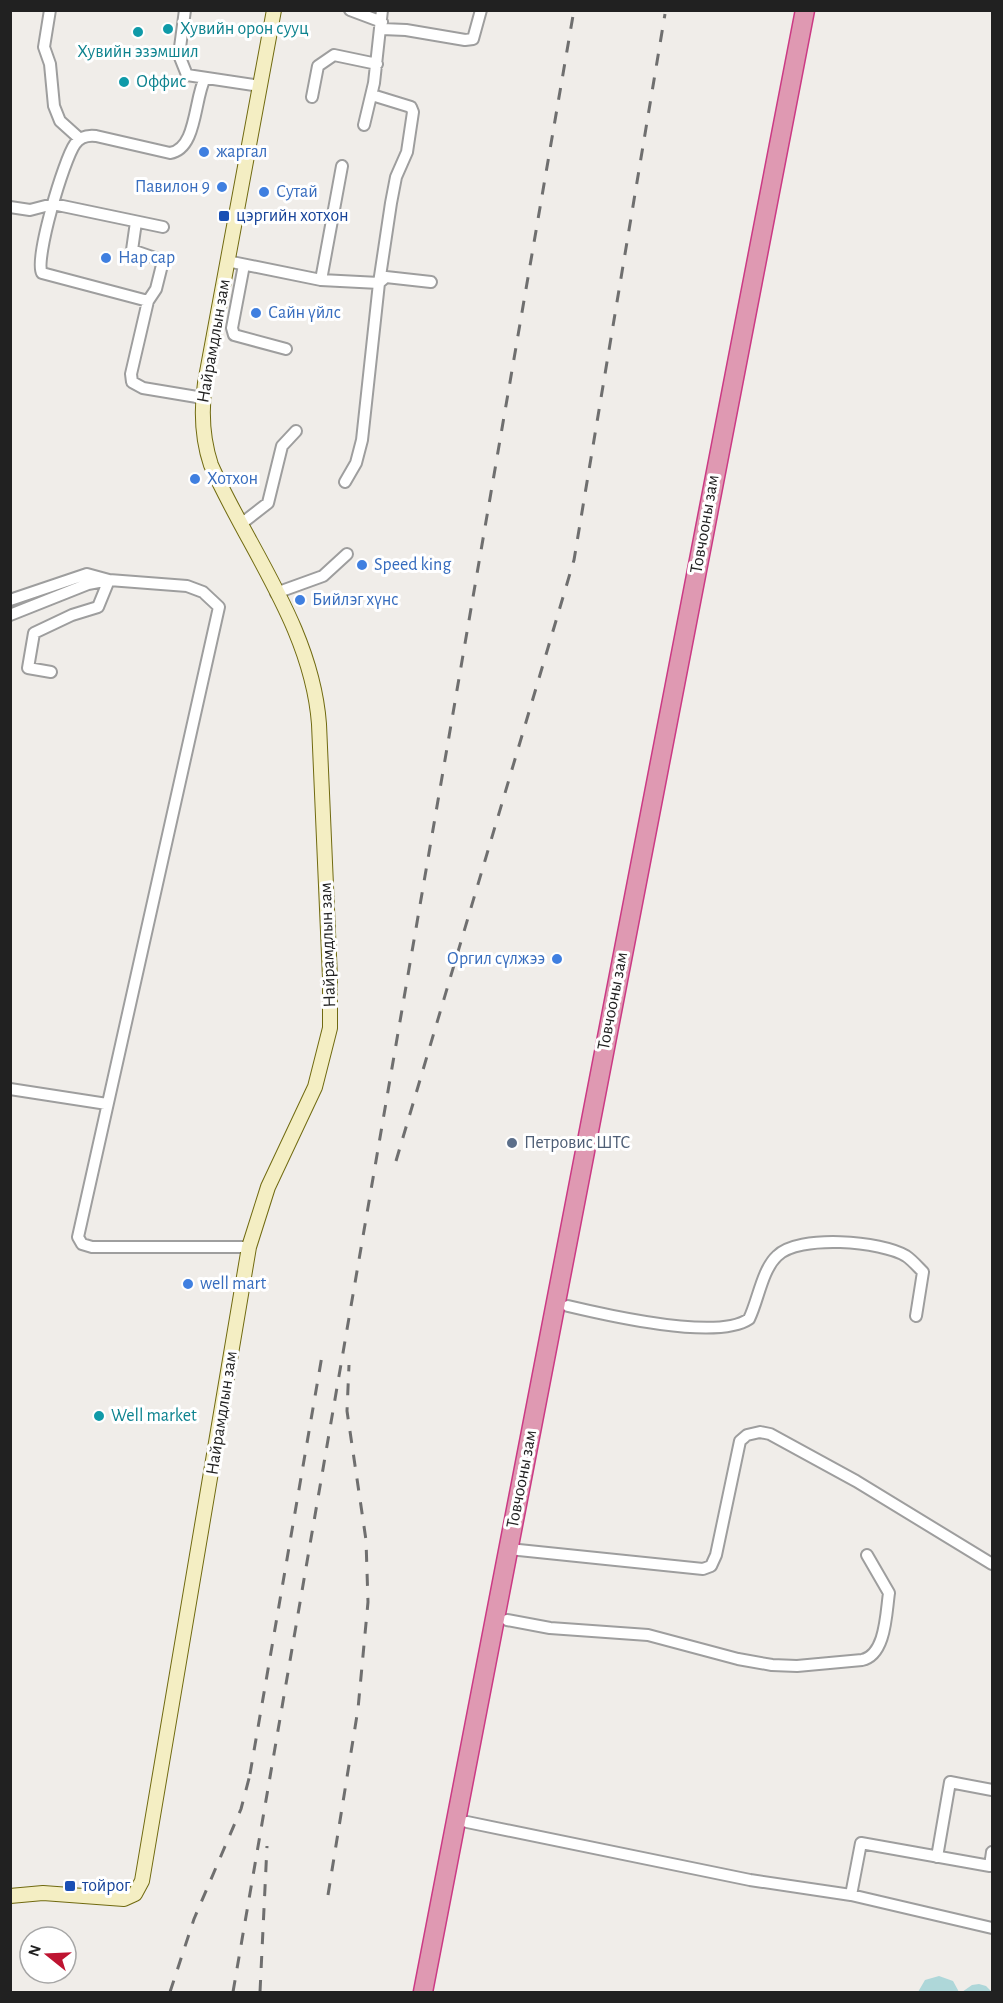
<svg xmlns="http://www.w3.org/2000/svg" width="1003" height="2003" viewBox="0 0 1003 2003" font-family="'Alegreya Sans',sans-serif">
  <rect width="100%" height="100%" fill="#f0ede9"/>
  <path fill="#aed7d9" d="M939,1976L953,1981L959,1992H918L925,1980Z
    M979,1984L986,1986L992,1992H962L972,1985Z"/>
  <g fill="none" stroke-linecap="round" stroke-linejoin="round">
    <defs>
      <path id="street" d="M50,10L44,47L50,64L54,106L60,121L80,139
        M185,10L179,55L187,75L260,86
        M350,10L382,22
        M382,29L406,30L465,40L473,39L481,10
        M372,95L411,107L413,112L407,152L396,177L391,203L379,283
        M312,97L318,66L334,55L377,64
        M364,125L374,83L382,10
        M10,207L30,210L53,204L163,227
        M136,222L132,250L158,259L162,265L156,289L148,301L131,374L132,382L143,388L203,398
        M227,261L321,280L379,283L362,440L356,463L345,482
        M244,265L232,328L234,335L286,349
        M321,280L342,166
        M379,283L386,277L431,282
        M148,301L42,273C34,260 64,159 75,144C80,137 88,135 96,136L170,153C197,149 194,99 205,78
        M241,524L268,503L282,446L296,431
        M276,593L323,576L347,554
        M10,600L87,574L109,580L187,586L203,592L219,607L78,1237L82,1244L92,1247H249
        M10,615L88,584L109,580L98,607L72,615L34,633L28,668L51,672
        M10,1089L107,1104
        M568,1306C606,1315 717,1341 749,1319C758,1301 762,1270 777,1256C798,1234 882,1241 906,1256C912,1260 918,1267 923,1272L916,1316
        M509,1549L703,1569L711,1566L716,1555L740,1441L747,1435L760,1432L770,1434L856,1481L992,1564
        M507,1620L550,1628L648,1635L738,1659L772,1665L797,1666L862,1660C886,1655 886,1613 889,1593L867,1555
        M467,1822L750,1880L851,1895L992,1928
        M937,1857L950,1782L992,1790
        M851,1895L861,1843L990,1866L992,1852"/>
      <path id="secondary" d="M10,1896L43,1893L124,1899L135,1894L142,1881L249,1247L268,1187L315,1087L330,1028V978L319,724C312,629 249,550 211,465C202,438 201,411 205,383L274,10"/>
      <path id="highway" d="M423,1992L805,10"/>
    </defs>
    <use href="#street" stroke="#9e9e9e" stroke-width="14"/>
    <use href="#secondary" stroke="#706a10" stroke-width="16"/>
    <use href="#highway" stroke="#cb3a84" stroke-width="21"/>
    <use href="#street" stroke="#fff" stroke-width="10"/>
    <use href="#secondary" stroke="#f4eec3" stroke-width="14"/>
    <use href="#highway" stroke="#df99b2" stroke-width="18"/>
    <path stroke="#6f6f6f" stroke-width="3" stroke-dasharray="12 12" stroke-linecap="butt" d="M396,1161L574,560L665,14
      M250,1774L323,1350
      M328,1895L358,1709L368,1602L366,1540L347,1411L349,1365
      M170,1992L194,1919L241,1809L252,1767
      M233,1992L574,10
      M260,1992L267,1846"/>
  </g>
  <g fill="#0f9aa8" stroke="#fff" stroke-width="2">
    <circle cx="168" cy="29" r="6"/>
    <circle cx="138" cy="32" r="6"/>
    <circle cx="124" cy="82" r="6"/>
    <circle cx="99" cy="1416" r="6"/>
  </g>
  <g fill="#3f7fe0" stroke="#fff" stroke-width="2">
    <circle cx="204" cy="152" r="6"/>
    <circle cx="222" cy="187" r="6"/>
    <circle cx="264" cy="192" r="6"/>
    <circle cx="106" cy="258" r="6"/>
    <circle cx="256" cy="313" r="6"/>
    <circle cx="195" cy="479" r="6"/>
    <circle cx="362" cy="565" r="6"/>
    <circle cx="300" cy="600" r="6"/>
    <circle cx="557" cy="959" r="6"/>
    <circle cx="188" cy="1284" r="6"/>
  </g>
  <g fill="#1a4fb4" stroke="#fff" stroke-width="2">
    <rect x="218" y="210" width="12" height="12" rx="3"/>
    <rect x="64" y="1880" width="12" height="12" rx="3"/>
  </g>
  <circle fill="#5c6f8a" stroke="#fff" stroke-width="2" cx="512" cy="1143" r="6"/>
  <g text-anchor="middle" dominant-baseline="central" stroke-width="6" stroke-linejoin="round" paint-order="stroke">
    <g font-size="18" fill="#0d838f" stroke="#fff" text-anchor="start">
      <text x="180" y="29">Хувийн орон сууц</text>
      <text x="138" y="52" text-anchor="middle">Хувийн эзэмшил</text>
      <text x="136" y="82">Оффис</text>
      <text x="111" y="1416">Well market</text>
    </g>
    <g font-size="18" fill="#366cbe" stroke="#fff" text-anchor="start">
      <text x="216" y="152">жаргал</text>
      <text x="210" y="187" text-anchor="end">Павилон 9</text>
      <text x="276" y="192">Сутай</text>
      <text x="118" y="258">Нар сар</text>
      <text x="268" y="313">Сайн үйлс</text>
      <text x="207" y="479">Хотхон</text>
      <text x="374" y="565">Speed king</text>
      <text x="312" y="600">Бийлэг хүнс</text>
      <text x="545" y="959" text-anchor="end">Оргил сүлжээ</text>
      <text x="200" y="1284">well mart</text>
    </g>
    <g font-size="18" fill="#164399" stroke="#fff" text-anchor="start">
      <text x="236" y="216">цэргийн хотхон</text>
      <text x="82" y="1886">тойрог</text>
    </g>
    <g font-size="18" fill="#212121" stroke="#fff">
      <text transform="translate(214 341) rotate(-80)">Найрамдлын зам</text>
      <text transform="translate(705 524) rotate(-80)">Товчооны зам</text>
      <text transform="translate(328 945) rotate(-92)">Найрамдлын зам</text>
      <text transform="translate(613 1001) rotate(-79)">Товчооны зам</text>
      <text transform="translate(222 1413) rotate(-81)">Найрамдлын зам</text>
      <text transform="translate(522 1479) rotate(-79)">Товчооны зам</text>
    </g>
    <g font-size="18" fill="#4e5e75" stroke="#fff" text-anchor="start">
      <text x="524" y="1143">Петровис ШТС</text>
    </g>
  </g>
  <rect width="1003" height="2003" fill="none" stroke="#212121" stroke-width="24"/>
  <g transform="translate(48 1955) rotate(288)"><circle r="28" fill="#ffffff" stroke="#a6a6a6" stroke-width="1.5"/>
  <path d="M0-4.5L10 22L0 15L-10 22Z" fill="#be1431"/>
  <text y="-9" font-size="16" font-weight="bold" text-anchor="middle" fill="#212121">N</text>
  </g>
</svg>
